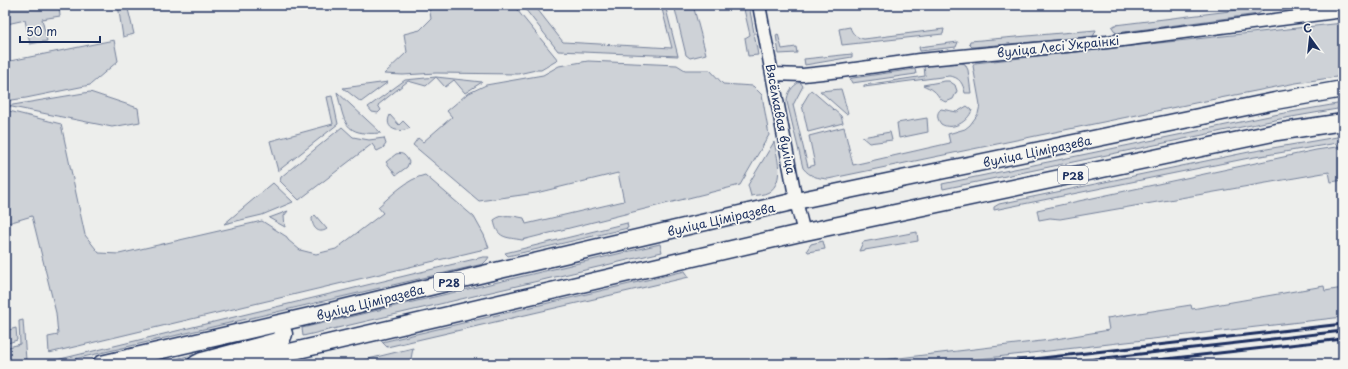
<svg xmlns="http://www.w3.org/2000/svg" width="1348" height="369" viewBox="0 0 1348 369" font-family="'Playpen Sans',sans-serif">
  <rect width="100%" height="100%" fill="#edeeec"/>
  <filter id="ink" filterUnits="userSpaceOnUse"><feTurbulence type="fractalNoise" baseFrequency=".025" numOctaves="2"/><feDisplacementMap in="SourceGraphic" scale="8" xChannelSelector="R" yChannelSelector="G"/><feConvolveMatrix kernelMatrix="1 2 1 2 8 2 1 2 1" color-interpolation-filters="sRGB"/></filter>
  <g filter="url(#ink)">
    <path fill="#ced2d7" stroke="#74809a" d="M5,5H64L59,6L60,16L42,19L47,41L30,44L25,20L7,24L8,32H5Z
      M118,5H127L134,34L123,37Z
      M429,5H513L558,60L541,70H536L518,74L436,73L403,75L384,74L407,52L404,34L420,30L431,19Z
      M522,5H534L563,42L672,48L661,5H665L678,56L558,51Z
      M674,5H693L706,54L690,58L686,55Z
      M743,5H749L758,55L748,56L745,38L750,35Z
      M1283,5H1335L1283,10L1273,6Z
      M1263,7L1262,11L1258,14L1116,33L1112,27L1115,25Z
      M1343,23V76L1296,83L1195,103L828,179C818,178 810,177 803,168L787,102C787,93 792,86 800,82L803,86L793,105L808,167L815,165L809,136L844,127L853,165L950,143L948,134L965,129L970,125L978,114L980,105L973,66L975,63Z
      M850,27C852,34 857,38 864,39L944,29L943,34L842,45L839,29Z
      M1096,30L1093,37L972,47L969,44L970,41Z
      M778,34L782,49L796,47L797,53L779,54L776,35Z
      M114,40L118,61L90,85L26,98L5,101V62Z
      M958,42L956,47L920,51L919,47Z
      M852,54V57L805,65L804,59Z
      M588,61L677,65L685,70H710L723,84L753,86L762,95L769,135L740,185L522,240C506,237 497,239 494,220C503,213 513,216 524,218L526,224L624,201L618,173L536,193L479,201L413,145L418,138L423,142L452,117L447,111L467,94L486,85L543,75L559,66Z
      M958,62L965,64L968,70L971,93H965C963,84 960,77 949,76L864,87V85L925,76L924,66Z
      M915,69L916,74L852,83L850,79L853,78Z
      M436,77L482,82L465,93L454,80L445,87L436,77L426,86L408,81L378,105L381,110L378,113L372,112L368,107L405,80Z
      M945,81H949L955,85L957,91L953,99L946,102C939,100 939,95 934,91C931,88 926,87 923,85Z
      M388,82L361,102L343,88Z
      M841,89L848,113L846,114L820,91Z
      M811,90L841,116L843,123L808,132L802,105Z
      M90,92L138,108L140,122L112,127L7,106Z
      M337,92L381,133C343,136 345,123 337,92Z
      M332,96L338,124L278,171L270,141L333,124L327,97Z
      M1343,103V108L1280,119L943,189L942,184L1279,114Z
      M967,106L972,110C968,122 952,131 941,124C937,119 936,113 941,109L957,112Z
      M5,110L61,124L85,235L99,253L119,254L262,221L287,237L288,240L300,250L316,254L336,249L383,213L378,207C392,195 407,179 425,175L474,217L484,235L489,248L49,353L48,337L58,335L56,313L32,216L5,224Z
      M390,115L399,125L403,121L410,128C399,134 383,129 390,115Z
      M927,118L928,132L899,138L897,123Z
      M342,127L353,137L369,140L384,138L386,144L383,148L377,151L372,144L299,200L280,181L281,177Z
      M890,132L892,140L869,143L862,137Z
      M1343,136V142L1249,158L994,210V207L999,204L1249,152Z
      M774,142C777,156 785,181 769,192C764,195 756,195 751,196L748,185Z
      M1343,146V180L1331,182L1329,172L1060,219L1050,218L1039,220L1037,210L1316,150Z
      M396,154C403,152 406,156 409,162L407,167L396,175L386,162Z
      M273,183L293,202L262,215L224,224Z
      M288,211L284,216L285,227L269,218Z
      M315,215L327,229C318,235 312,227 312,218Z
      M627,223L628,228L508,256L505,253Z
      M917,232L918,241L859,251L863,242Z
      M823,241L825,249L808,252L807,250L811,244Z
      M660,244L662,252L303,336L302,328Z
      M483,257H489L487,260L483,264L66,361H52Z
      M685,271L689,277L387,347L382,342Z
      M1324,286L1325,291L1343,288V317L936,364H849L1050,340L1109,330L1107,318L1191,305L1192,309Z
      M23,320L26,360L5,364V348L20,344L19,321Z
      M16,328L17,340L5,344V331Z
      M270,336L184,364H155Z
      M413,348L410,364H348Z"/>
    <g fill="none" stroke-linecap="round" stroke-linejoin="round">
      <defs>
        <path id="tertiary" d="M759,5L796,201L804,233
          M773,74L803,75L841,71L919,60L1107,42L1343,11"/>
        <path id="primary" d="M101,364L310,316L504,269L796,201L1275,101L1343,89
          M196,364L202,361L277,341L282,339L284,334L280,323
          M238,364L796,234L1277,132L1343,122"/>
      </defs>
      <use href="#tertiary" stroke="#1b2f5e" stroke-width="15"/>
      <use href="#primary" stroke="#1b2f5e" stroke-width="19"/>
      <use href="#tertiary" stroke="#f6f6f2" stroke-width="12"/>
      <use href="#primary" stroke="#f6f6f2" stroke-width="16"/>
      <path stroke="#1b2f5e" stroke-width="3" d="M989,364L1343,324
        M1052,364L1343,331
        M1121,364L1343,339"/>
    </g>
  </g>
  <g text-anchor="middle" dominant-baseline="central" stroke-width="3.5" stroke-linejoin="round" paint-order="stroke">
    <g fill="#f6f6f2" stroke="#5d6b8a" stroke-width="1">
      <rect x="1058" y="166" width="30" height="18" rx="3"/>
      <rect x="434" y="273" width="30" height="18" rx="3"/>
    </g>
    <g font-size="11" font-weight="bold" fill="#1b2f5e">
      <text x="1073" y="175">Р28</text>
      <text x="449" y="282">Р28</text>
    </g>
    <g font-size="12" fill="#1b2f5e" stroke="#f6f6f2">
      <text transform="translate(1058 46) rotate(-6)">вуліца Лесі Украінкі</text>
      <text transform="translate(781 119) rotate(79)">Вясёлкавая вуліца</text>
      <text transform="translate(1037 151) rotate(-12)">вуліца Ціміразева</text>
      <text transform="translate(721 219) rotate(-13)">вуліца Ціміразева</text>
      <text transform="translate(370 302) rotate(-14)">вуліца Ціміразева</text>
    </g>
  </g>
  <rect width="1348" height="369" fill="none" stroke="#f6f6f2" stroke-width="20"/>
  <rect x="10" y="10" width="1328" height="349" fill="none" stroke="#1b2f5e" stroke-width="1.5" filter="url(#ink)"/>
  <g transform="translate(1310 38) rotate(345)" stroke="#f6f6f2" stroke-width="3" paint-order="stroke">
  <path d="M0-3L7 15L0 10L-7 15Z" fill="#1b2f5e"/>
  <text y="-6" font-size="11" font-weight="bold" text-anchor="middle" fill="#1b2f5e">С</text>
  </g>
  <path d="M20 36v6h80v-6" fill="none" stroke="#1b2f5e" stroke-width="2"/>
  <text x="26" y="36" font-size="12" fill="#1b2f5e" stroke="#f6f6f2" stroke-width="3" paint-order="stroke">50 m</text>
</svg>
